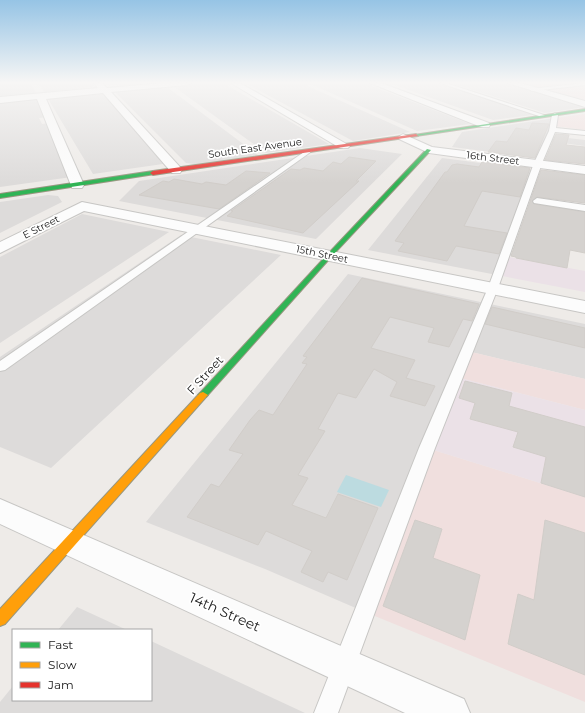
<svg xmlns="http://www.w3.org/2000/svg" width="585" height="713" viewBox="0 0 585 713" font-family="Montserrat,sans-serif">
  <rect width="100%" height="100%" fill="#eeebe8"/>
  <path fill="#dddbda" d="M0,83H31L36,93L0,96Z
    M38,83H90L94,87L44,92Z
    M211,83H223L329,144L266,153L173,86Z
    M245,83H301L410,132L353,141Z
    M308,83H364L470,124L417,131Z
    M389,83H444L540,114L493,120Z
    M451,83H506L585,105V107L545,113Z
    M167,87L258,155L195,164L186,163L115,92Z
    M103,91L170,163L93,174L47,97Z
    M37,98L48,117L39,118L42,124L49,123L79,176L0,187V101Z
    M555,118L550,136L585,140V146L548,141L540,158L452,147L462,132Z
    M360,148L402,154L316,239L119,201L139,181Z
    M442,158L536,170L497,275L368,250Z
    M48,195L58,196L62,202L0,233V202Z
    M82,214L169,232L0,343V257Z
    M181,235L281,255L51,468L0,447V357Z
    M348,274L585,324V379L467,351L365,612L265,569L146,522Z
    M77,607L127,630H58Z
    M151,641L305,713H0V702L13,686V700H151Z"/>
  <path fill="#f0dfde" d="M521,83H585V101L549,90Z
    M585,114V130L554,126L555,118Z
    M467,351L585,379V410L456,377Z
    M427,448L585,497V702L365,612Z"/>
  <path fill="#ebe1e7" d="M504,256L585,271V292L497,275Z
    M456,377L585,410V497L427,448Z"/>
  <path fill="#bcdbe0" d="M346,475L389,490L381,507L337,492Z"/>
  <path fill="#d5d2cf" stroke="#d1cdc9" d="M532,123L549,124L535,158L488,152L496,141L507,142L516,128L529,130Z
    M556,134L569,135L566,145L585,147V164L545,160Z
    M349,157L376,161L356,181H359L303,233L227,216L233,211H231L291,169L300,170L304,168L323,171L333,162L341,164Z
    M482,162L530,168L520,197L482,191L464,226L507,233L499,254L456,246L447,261L398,251L404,243L395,241L445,172H447L452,165L457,164L479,167Z
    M541,170L585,175V203L537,197L532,201L534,204L585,212V253L570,250L567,268L516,258V257L511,256Z
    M246,171L270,173L219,209L139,195L163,181L169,182L174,179L202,184L206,182L226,185Z
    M362,278L479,304L472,321L463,319L449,347L428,342L434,328L390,317L371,348L415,360L406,378L435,386L425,406L390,396L397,382L374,369L356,398L338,393L318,429L325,431L298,475L308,478L292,505L326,518L338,494L378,508L347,580L328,572L323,582L301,572L312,551L266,531L258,545L187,517L211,484L219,487L243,454L229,450L250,420L259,410L273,415L307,364L302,363L307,357L303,356Z
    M492,307L585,328V348L485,324Z
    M465,381L512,393L509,406L585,427V497L541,483L546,457L513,447L518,432L470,419L475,403L459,398Z
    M415,520L442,529L433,558L480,575L465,640L383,606Z
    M545,520L585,533V675L508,644L518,594L534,600Z"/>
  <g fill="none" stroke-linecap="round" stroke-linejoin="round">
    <defs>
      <path id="lane" d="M440,83H446L547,116L542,117Z
        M585,83V85L532,91L529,89Z
        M555,113L558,115L556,128L585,131V135L555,132L542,163L498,288L435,448L338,713H314L419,448L488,288L534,163L549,131L552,115Z
        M307,150L312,151L5,370L0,371V361Z
        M537,198L585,205V211L534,203L533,201Z"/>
      <path id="street" d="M94,83H102L107,88L163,83H191L187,85L111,92L180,167L182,170L180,173H172L103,93L46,99L84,185L82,188H72L37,99L0,103V97L98,88Z
        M231,83H240L350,146L348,148H340Z
        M370,83H381L489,123L490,125L489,127H481Z
        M508,83H520L585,101V107Z
        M403,134L432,147L585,166V174L429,153L399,139L398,137Z
        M82,202L585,301V313L84,211L0,253V242Z
        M0,499L464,699L470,713H405L0,524Z"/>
      <path id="fast" d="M585,109V111L416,136L414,135Z
        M427,149L431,150L331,257L206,397H200L198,395L200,393L327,255Z
        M153,171L156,173L155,174L0,198V194Z"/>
      <path id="slow" d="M203,392L208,395L206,397L5,624L0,626V609L200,393Z"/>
      <path id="jam" d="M416,134L418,136L153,175L150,173L153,171Z"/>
    </defs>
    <use href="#lane" stroke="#c7c6c4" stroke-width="2"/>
    <use href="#street" stroke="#c7c6c4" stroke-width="2"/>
    <use href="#fast" stroke="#989780" stroke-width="2"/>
    <use href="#slow" stroke="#989780" stroke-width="2"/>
    <use href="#jam" stroke="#989780" stroke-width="2"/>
    <use href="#lane" fill="#fcfcfc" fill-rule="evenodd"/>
    <use href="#street" fill="#fcfcfc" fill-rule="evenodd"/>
    <use href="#fast" fill="#30b455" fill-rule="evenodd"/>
    <use href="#slow" fill="#ff9f0a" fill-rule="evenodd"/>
    <use href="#jam" fill="#e5322d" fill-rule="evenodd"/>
  </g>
  <linearGradient id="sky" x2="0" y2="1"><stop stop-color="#96c4e5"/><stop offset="0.45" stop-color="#f7f6f5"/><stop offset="1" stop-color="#f7f6f5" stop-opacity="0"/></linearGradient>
  <rect width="585" height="183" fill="url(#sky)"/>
  <g text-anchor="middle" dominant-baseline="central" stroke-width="3.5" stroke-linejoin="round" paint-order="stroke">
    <g font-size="10" fill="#202020" stroke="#fff">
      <text transform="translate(255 148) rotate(-8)">South East Avenue</text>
      <text transform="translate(493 158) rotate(7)">16th Street</text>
      <text transform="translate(41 227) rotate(-27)">E Street</text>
      <text transform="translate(322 254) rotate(12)">15th Street</text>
    </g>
    <g font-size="12" fill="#202020" stroke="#fff">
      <text transform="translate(205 375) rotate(-48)">F Street</text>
    </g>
    <g font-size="14" fill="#202020" stroke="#fff">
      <text transform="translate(225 612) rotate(24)">14th Street</text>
    </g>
  </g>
  <rect x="12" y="629" width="140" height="72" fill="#ffffff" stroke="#a6a6a6"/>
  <rect x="20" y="642" width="20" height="6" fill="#30b455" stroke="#a6a6a6"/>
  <text x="48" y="649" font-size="12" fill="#202020">Fast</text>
  <rect x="20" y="662" width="20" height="6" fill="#ff9f0a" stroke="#a6a6a6"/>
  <text x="48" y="669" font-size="12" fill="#202020">Slow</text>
  <rect x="20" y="682" width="20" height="6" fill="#e5322d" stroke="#a6a6a6"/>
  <text x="48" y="689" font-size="12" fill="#202020">Jam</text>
</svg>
